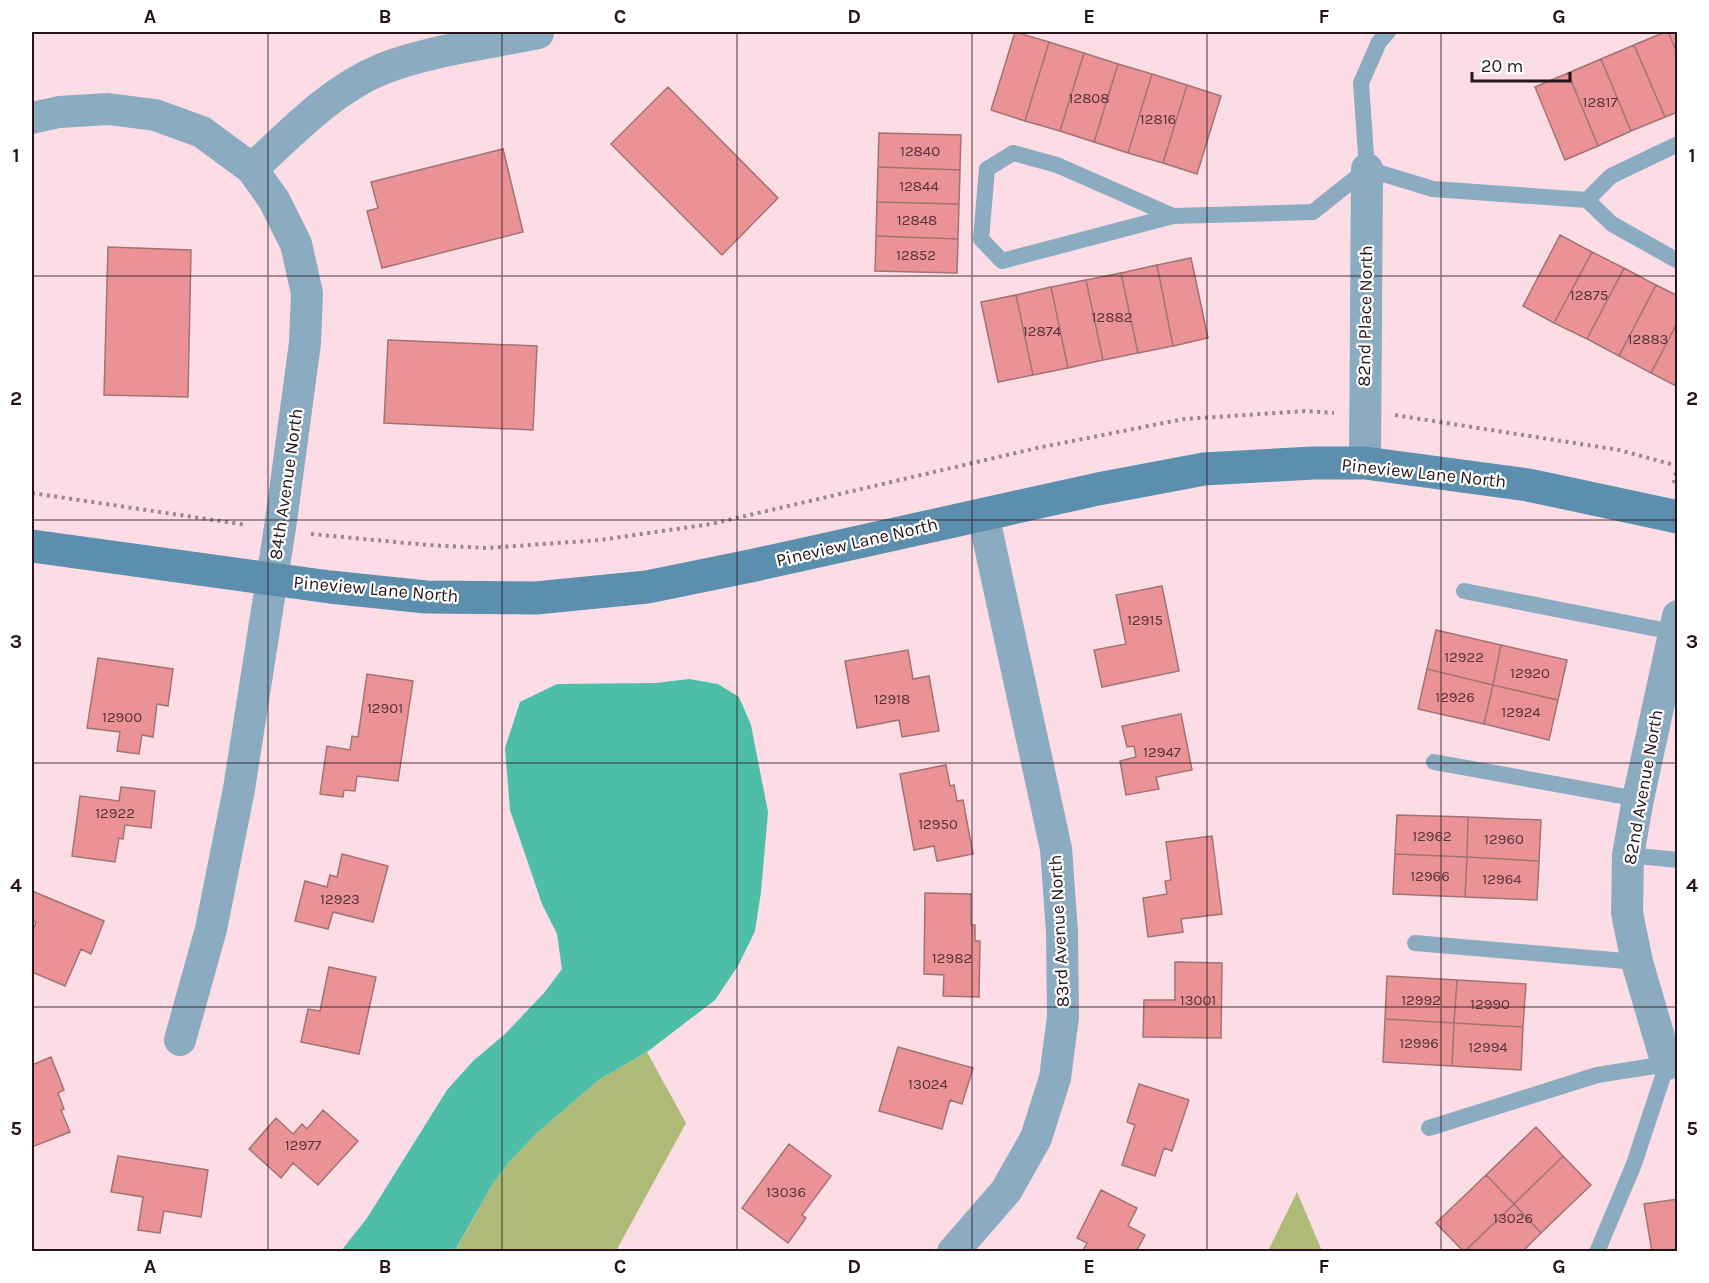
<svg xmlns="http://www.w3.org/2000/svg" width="1709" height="1283" viewBox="0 0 1709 1283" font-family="Karla,sans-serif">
  <rect width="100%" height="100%" fill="#fcdde6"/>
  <path fill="#aebb78" d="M647,1052L686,1123L616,1251L455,1252L492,1185L509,1162L538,1132L600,1079Z
    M1297,1192L1322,1251H1268Z"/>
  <path fill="#4fbea8" d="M689,679L718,684L739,697L751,725L768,812L761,892L755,931L738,966L715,1000L647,1052L600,1079L538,1132L509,1162L492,1185L455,1251H341L367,1218L447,1090L473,1061L505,1034L544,993L562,969L557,934L542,904L510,810L505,748L520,702L557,684L656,683Z"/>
  <path fill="#ea9295" stroke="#a37374" stroke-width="1.5" d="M1015,32L1049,42L1025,121L991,110Z
    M1665,32H1668L1678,55V112L1665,117L1634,45Z
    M1668,32H1678V55Z
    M1049,42L1084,53L1060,131L1025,121Z
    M1634,45L1665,117L1631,131L1601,59Z
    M1084,53L1118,64L1094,142L1060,131Z
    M1601,59L1631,131L1598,146L1568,73Z
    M1118,64L1152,74L1128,153L1094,142Z
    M1568,73L1598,146L1565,160L1535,87Z
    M1152,74L1187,85L1163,163L1128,153Z
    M1187,85L1221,96L1197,174L1163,163Z
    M668,87L778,198L722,255L611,144Z
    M879,133L961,135L960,170L878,167Z
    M503,149L523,232L382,268L367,211L378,208L371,182Z
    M878,167L960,170L959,204L877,202Z
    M877,202L959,204L958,239L876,236Z
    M1560,235L1592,252L1554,323L1523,306Z
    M876,236L958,239L957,273L875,271Z
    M108,247L191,250L188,397L104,395Z
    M1592,252L1624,268L1587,339L1554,323Z
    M1191,258L1208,338L1173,346L1157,265Z
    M1157,265L1173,346L1138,353L1121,273Z
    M1624,268L1656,285L1619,356L1587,339Z
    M1121,273L1138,353L1103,360L1086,280Z
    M1086,280L1103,360L1068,368L1051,287Z
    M1656,285L1678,296V321L1651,373L1619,356Z
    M1051,287L1068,368L1033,375L1016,295Z
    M1016,295L1033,375L998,382L981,302Z
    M1678,321V387L1651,373Z
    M388,340L537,346L533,430L384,423Z
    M1162,586L1179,671L1102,687L1094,650L1126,644L1116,595Z
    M1436,630L1501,645L1493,685L1427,669Z
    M1501,645L1567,660L1558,700L1493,685Z
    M908,650L913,679L929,676L939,731L902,737L899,720L857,728L845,661Z
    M98,658L173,669L168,706L157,704L153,737L142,735L139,754L117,751L120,732L87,728Z
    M1427,669L1493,685L1484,724L1418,709Z
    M367,674L413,681L398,781L357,776L355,791L344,790L343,797L320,794L327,746L350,750L352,736L358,737Z
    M1493,685L1558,700L1549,740L1484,724Z
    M1181,714L1192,770L1156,777L1159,789L1126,795L1120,761L1136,757L1134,746L1127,747L1122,726Z
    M946,765L950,786L954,785L957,801L963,800L973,854L937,861L934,846L914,850L900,774Z
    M121,787L155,791L151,828L125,825L123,839L119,838L115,862L72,856L80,796L119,801Z
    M1397,815L1468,817L1467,857L1395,854Z
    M1468,817L1541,820L1539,861L1467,857Z
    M1212,836L1222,914L1181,919L1183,932L1148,937L1143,898L1167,894L1165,881L1171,880L1166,842Z
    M342,854L388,866L373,922L333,912L328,929L295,921L305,881L327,887L330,875L337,877Z
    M1395,854L1467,857L1465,897L1393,894Z
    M1467,857L1539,861L1537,900L1465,897Z
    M32,891L104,921L91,954L81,949L65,986L32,972V933L36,922L32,920Z
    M925,893L971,894V925H975V941H980L979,997L943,996L944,975L924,974Z
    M1175,962L1222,963L1221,1038L1143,1037L1144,1000H1175Z
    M329,967L376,977L359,1054L301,1042L308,1009L320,1011Z
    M1387,976L1457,980L1454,1023L1385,1019Z
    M1457,980L1526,984L1523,1027L1454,1023Z
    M1385,1019L1454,1023L1452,1066L1383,1062Z
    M1454,1023L1523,1027L1521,1070L1452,1066Z
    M898,1047L973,1068L962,1104L950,1100L942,1129L879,1111Z
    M51,1057L64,1090L58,1093L64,1109L61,1110L70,1132L32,1147V1065Z
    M1139,1084L1189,1100L1172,1151L1164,1148L1155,1176L1122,1165L1135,1125L1127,1122Z
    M323,1110L358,1141L318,1185L293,1163L281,1178L249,1149L276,1118L293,1134L302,1124L307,1129Z
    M1536,1127L1563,1156L1514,1204L1486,1175Z
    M789,1144L831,1176L802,1215L806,1218L788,1243L742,1208Z
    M118,1156L208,1170L201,1217L164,1211L160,1233L138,1230L143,1197L111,1192Z
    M1563,1156L1591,1185L1541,1233L1514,1204Z
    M1486,1175L1514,1204L1464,1252L1436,1223Z
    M1101,1190L1137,1208L1128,1226L1145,1235L1136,1252H1082L1087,1243L1077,1238Z
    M1678,1199V1252H1652L1644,1204Z
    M1514,1204L1541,1233L1522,1252H1464Z"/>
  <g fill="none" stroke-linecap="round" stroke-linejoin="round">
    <path stroke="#9e858c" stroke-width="4" stroke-dasharray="3 4.5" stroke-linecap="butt" d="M1395,415L1619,450L1678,466
      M1674,483L1677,466
      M32,493L247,525
      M311,534L428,545L487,548L600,540L711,524L1037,448L1184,419L1305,411L1334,413"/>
    <path stroke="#8babc1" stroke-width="16" d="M1367,169L1433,189L1587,200L1612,224L1678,261
      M1367,169L1361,83L1379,42L1388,32
      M1587,200L1611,176L1678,144
      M1173,216L1057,165L1013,153L987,169L981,239L1002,261L1173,216L1313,212L1367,169
      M1464,591L1678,633
      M1434,762L1638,799
      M1628,855L1678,860
      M1415,943L1637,962
      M1429,1128L1597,1075L1667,1064L1634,1164L1597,1252"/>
    <path stroke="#8babc1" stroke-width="32" d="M32,118L59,112L108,109L155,115L202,132L252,169L274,200L296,244L307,293L305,343L281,521L239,789L211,929L180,1040
      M252,169C291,133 331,90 382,69C427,51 490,43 538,33
      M1365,463L1367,169
      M1667,1064L1637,962L1627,913L1628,855L1638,799L1678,616
      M953,1252L1006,1191L1036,1138L1055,1078L1063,1017L1062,932L1056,849L983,514"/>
    <path stroke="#5c8eae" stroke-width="33" d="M32,546L330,587L426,597L536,598L647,587L755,565L1098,489L1204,469L1313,463H1365L1528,485L1678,517"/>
  </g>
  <path fill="none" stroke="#25141a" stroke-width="1.5" stroke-opacity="0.55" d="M268,32V1252M502,32V1252M737,32V1252M972,32V1252M1207,32V1252M1441,32V1252M32,276H1678M32,520H1678M32,763H1678M32,1007H1678"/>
  <g text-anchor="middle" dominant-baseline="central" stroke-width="4.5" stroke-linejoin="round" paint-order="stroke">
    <g font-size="15" fill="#563439">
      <text x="1089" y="98">12808</text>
      <text x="1600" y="102">12817</text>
      <text x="1158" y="119">12816</text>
      <text x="920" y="151">12840</text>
      <text x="919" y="186">12844</text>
      <text x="917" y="220">12848</text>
      <text x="916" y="255">12852</text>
      <text x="1589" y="295">12875</text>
      <text x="1112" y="317">12882</text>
      <text x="1042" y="331">12874</text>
      <text x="1648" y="339">12883</text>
      <text x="1145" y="620">12915</text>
      <text x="1464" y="657">12922</text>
      <text x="1530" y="673">12920</text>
      <text x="1455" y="697">12926</text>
      <text x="892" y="699">12918</text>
      <text x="385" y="708">12901</text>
      <text x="1521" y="712">12924</text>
      <text x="122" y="717">12900</text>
      <text x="1162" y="752">12947</text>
      <text x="115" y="813">12922</text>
      <text x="938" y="824">12950</text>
      <text x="1432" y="836">12962</text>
      <text x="1504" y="839">12960</text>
      <text x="1430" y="876">12966</text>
      <text x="1502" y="879">12964</text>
      <text x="340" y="899">12923</text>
      <text x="952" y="958">12982</text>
      <text x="1198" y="1000">13001</text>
      <text x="1421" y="1000">12992</text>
      <text x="1490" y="1004">12990</text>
      <text x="1419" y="1043">12996</text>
      <text x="1488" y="1047">12994</text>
      <text x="928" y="1084">13024</text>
      <text x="303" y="1145">12977</text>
      <text x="786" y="1192">13036</text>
      <text x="1513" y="1218">13026</text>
    </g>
    <g font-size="18" fill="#25141a" stroke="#fff">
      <text transform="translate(1365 316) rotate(-89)">82nd Place North</text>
      <text transform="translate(1424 473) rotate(6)">Pineview Lane North</text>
      <text transform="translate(286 484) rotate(-82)">84th Avenue North</text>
      <text transform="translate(857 542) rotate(-13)">Pineview Lane North</text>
      <text transform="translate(376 589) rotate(5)">Pineview Lane North</text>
      <text transform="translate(1643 787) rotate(-80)">82nd Avenue North</text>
      <text transform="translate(1059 931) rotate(-93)">83rd Avenue North</text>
    </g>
  </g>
  <rect width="1709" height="1283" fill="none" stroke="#ffffff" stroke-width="66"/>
  <path d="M1472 72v9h98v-9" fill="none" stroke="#25141a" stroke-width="3"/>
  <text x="1481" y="72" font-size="18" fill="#25141a" stroke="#ffffff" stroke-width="4.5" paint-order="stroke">20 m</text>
  <rect x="33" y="33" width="1643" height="1217" fill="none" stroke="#25141a" stroke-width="2"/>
  <g font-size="20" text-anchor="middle" font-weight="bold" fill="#25141a">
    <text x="150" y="23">A</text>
    <text x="385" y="23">B</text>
    <text x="620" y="23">C</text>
    <text x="854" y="23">D</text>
    <text x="1089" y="23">E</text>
    <text x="1324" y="23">F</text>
    <text x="1559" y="23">G</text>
    <text x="16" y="162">1</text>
    <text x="1692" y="162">1</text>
    <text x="16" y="405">2</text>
    <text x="1692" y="405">2</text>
    <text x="16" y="648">3</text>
    <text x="1692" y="648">3</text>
    <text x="16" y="892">4</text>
    <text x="1692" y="892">4</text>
    <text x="16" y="1135">5</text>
    <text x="1692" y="1135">5</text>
    <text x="150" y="1273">A</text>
    <text x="385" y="1273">B</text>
    <text x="620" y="1273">C</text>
    <text x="854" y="1273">D</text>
    <text x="1089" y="1273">E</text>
    <text x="1324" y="1273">F</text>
    <text x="1559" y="1273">G</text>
  </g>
</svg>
